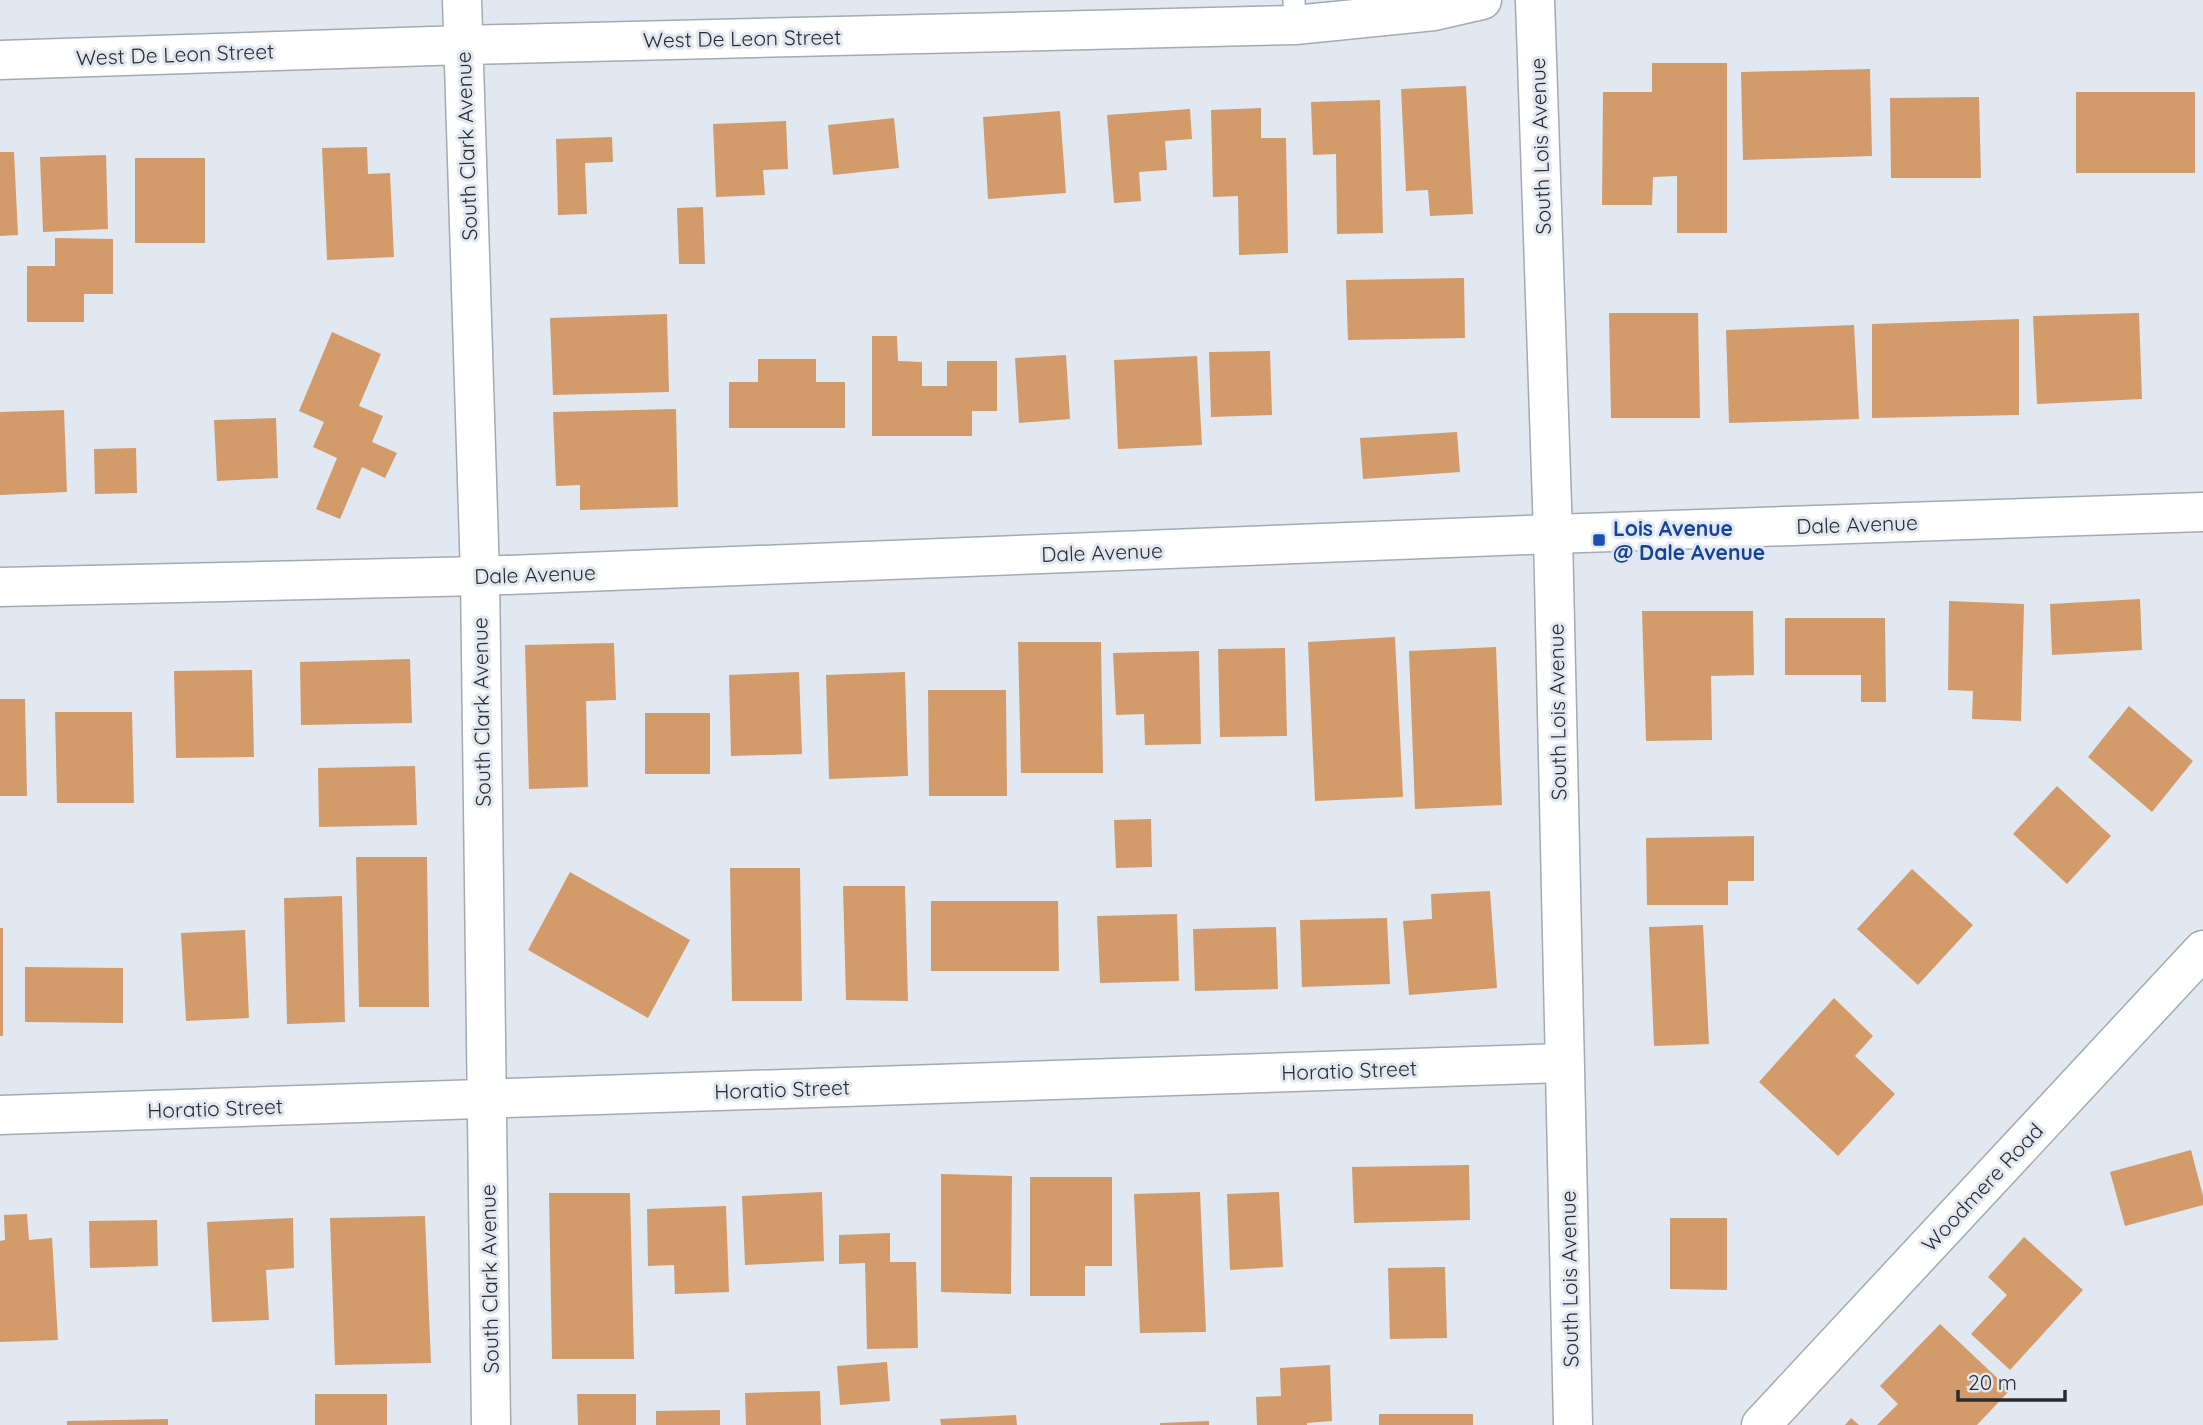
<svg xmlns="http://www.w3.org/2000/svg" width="2203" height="1425" viewBox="0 0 2203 1425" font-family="Quicksand,sans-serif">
  <rect width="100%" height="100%" fill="#e1e8f1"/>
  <path fill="#d39a6a" d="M1652,63H1727V233H1677V176L1653,177L1652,205H1602L1603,92H1652Z
    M1870,69L1872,156L1743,160L1741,72Z
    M1466,86L1473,214L1430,216L1428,190L1406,191L1401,89Z
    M2076,92H2195V173H2076Z
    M1979,97L1981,178H1891L1890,98Z
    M1380,100L1383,233L1337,234L1336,154L1313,155L1311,102Z
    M1261,108V138H1286L1288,253L1239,255L1238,196L1213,197L1211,110Z
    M1190,109L1192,139L1165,141L1167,170L1139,172L1141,201L1114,203L1107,115Z
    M1060,111L1066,193L988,199L983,117Z
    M894,118L899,168L833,175L828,125Z
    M786,121L788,169L763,170L765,195L716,197L713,124Z
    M612,137L613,162L585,163L587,214L558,215L556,139Z
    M367,147L368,174L390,173L394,257L327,260L322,148Z
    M0,152H14L18,235L0,236Z
    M106,155L108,229L43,232L40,157Z
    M135,158H205V243H135Z
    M703,207L705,264H679L677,208Z
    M55,238L113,239V294H84V322H27V266H55Z
    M1464,278L1465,338L1348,340L1346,280Z
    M1609,313H1698L1700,418H1611Z
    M2139,313L2142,399L2037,404L2033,316Z
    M667,314L669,392L553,395L550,318Z
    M2019,319V415L1872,418V324Z
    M1854,325L1859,419L1729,423L1726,330Z
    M332,332L381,354L359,406L383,416L372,442L397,453L385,478L362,467L340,519L316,509L337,458L313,447L324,422L299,411Z
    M872,336H897L898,361L922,362V386H947V361H997V411H972V436H872Z
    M1270,351L1272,415L1211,417L1209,352Z
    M1066,355L1070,419L1019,423L1015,358Z
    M1197,356L1202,445L1118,449L1114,360Z
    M758,359H816V382H845V428H729V382H758Z
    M676,409L678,507L580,510V485L556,486L553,412Z
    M64,410L67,492L0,495V412Z
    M276,418L278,478L217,481L214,420Z
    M1457,432L1460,472L1363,479L1360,438Z
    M136,448L137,493L95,494L94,449Z
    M2140,599L2142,650L2052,655L2050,604Z
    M1949,601L2024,604L2021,721L1972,719L1973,691L1948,690Z
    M1642,611H1753L1754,675L1711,676L1712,740L1646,741Z
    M1785,618H1885L1886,702H1861V675H1785Z
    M1395,637L1403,797L1315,801L1308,642Z
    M1018,642H1101L1103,773H1021Z
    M614,643L616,700L586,701L588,787L529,789L525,645Z
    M1496,647L1502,805L1415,809L1409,651Z
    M1285,648L1287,736L1220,737L1218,649Z
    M1199,651L1201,744L1145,745L1144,714L1116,715L1113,653Z
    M410,659L412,723L301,725L300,662Z
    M252,670L254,757L176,758L174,671Z
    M799,672L802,754L731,756L729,675Z
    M905,672L908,776L829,779L826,675Z
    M928,690H1006L1007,796H929Z
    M0,699H25L27,796H0Z
    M2129,706L2193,761L2152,812L2088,757Z
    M55,712H132L134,803H57Z
    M645,713H710V774H645Z
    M415,766L417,825L319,827L318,768Z
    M2057,786L2111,836L2067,884L2013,834Z
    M1151,819L1152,867L1116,868L1114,820Z
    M1754,836V881H1728V905H1647L1646,838Z
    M356,857H427L429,1007H359Z
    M730,868H800L802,1001H732Z
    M1912,869L1973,925L1918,985L1857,929Z
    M570,872L690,940L648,1018L528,950Z
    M843,886H905L908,1001L846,1000Z
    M1490,891L1497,988L1409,995L1403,921L1432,919L1431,894Z
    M342,896L345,1022L287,1024L284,898Z
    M931,901H1058L1059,971H931Z
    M1177,914L1179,981L1100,983L1097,916Z
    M1387,918L1390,984L1302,987L1300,920Z
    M1703,925L1709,1044L1654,1046L1649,927Z
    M1276,927L1278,989L1195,991L1193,929Z
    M0,928H3V1036H0Z
    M245,930L249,1018L186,1021L181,933Z
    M25,967L123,968V1023L25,1022Z
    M1834,998L1873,1036L1855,1056L1895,1094L1838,1156L1759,1082Z
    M2191,1150L2203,1196V1205L2125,1226L2110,1172Z
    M1469,1165L1470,1220L1354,1223L1352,1167Z
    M941,1174L1012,1176L1011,1294L941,1292Z
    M1030,1177H1112V1266H1085V1296H1030Z
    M822,1192L824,1261L745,1265L742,1196Z
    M1200,1192L1206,1332L1140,1333L1134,1194Z
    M1279,1192L1283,1267L1230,1270L1227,1194Z
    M549,1193H630L634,1359H552Z
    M726,1206L729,1292L675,1294L674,1265L648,1266L647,1209Z
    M27,1214L29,1240L52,1238L58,1340L0,1342V1241L5,1240L4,1215Z
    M425,1216L431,1363L335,1365L330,1218Z
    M293,1218L294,1268L266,1270L269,1320L212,1322L207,1222Z
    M1670,1218H1727V1290L1670,1289Z
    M157,1220L158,1266L90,1268L89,1221Z
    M890,1233V1262H916L918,1348L867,1349L865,1263L839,1264V1235Z
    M2024,1237L2083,1290L2010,1370L1971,1334L2007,1295L1988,1277Z
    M1445,1267L1447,1338L1390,1339L1388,1268Z
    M1940,1324L2010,1390L1977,1425H1877L1898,1404L1880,1386Z
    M887,1362L890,1401L840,1405L837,1366Z
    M1330,1365L1332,1421L1307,1423V1425H1257L1256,1397L1281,1396L1280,1368Z
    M820,1391L821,1425H746L745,1393Z
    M315,1394H387V1425H315Z
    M577,1394H636V1425H578Z
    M720,1410V1425H656V1411Z
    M1379,1414H1473V1425H1379Z
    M1016,1415L1017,1425H941L940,1419Z
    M1851,1418L1859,1425H1845Z
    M168,1419V1425H67V1421Z
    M1209,1421V1425H1160V1423Z"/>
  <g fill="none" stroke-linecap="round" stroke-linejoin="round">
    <defs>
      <path id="lane" d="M1294,0L1295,25"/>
      <path id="street" d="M462,0L480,576L491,1425
        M0,60L463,45L1295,25L1434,11L1482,0
        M0,587L480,576L1553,534L2203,512
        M0,1115L1564,1063
        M1761,1425L2203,950"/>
      <path id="secondary" d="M1535,0L1553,534L1573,1425"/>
    </defs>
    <use href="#lane" stroke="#a4aab2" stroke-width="24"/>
    <use href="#street" stroke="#a4aab2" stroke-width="41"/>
    <use href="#secondary" stroke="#a4aab2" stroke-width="41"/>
    <use href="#lane" stroke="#fff" stroke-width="21"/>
    <use href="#street" stroke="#fff" stroke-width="38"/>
    <use href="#secondary" stroke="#fff" stroke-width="38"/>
  </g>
  <rect fill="#1a4fb4" stroke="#e1e8f1" stroke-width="2.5" x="1592" y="533" width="14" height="14" rx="3.5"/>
  <g text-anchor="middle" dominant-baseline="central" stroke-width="6" stroke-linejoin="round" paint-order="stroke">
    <g font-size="21" fill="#292b2f" stroke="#e1e8f1">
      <text transform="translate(742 38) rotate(-1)">West De Leon Street</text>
      <text transform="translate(175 54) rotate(-2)">West De Leon Street</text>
      <text transform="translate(466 146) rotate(-92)">South Clark Avenue</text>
      <text transform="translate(1540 146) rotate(-92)">South Lois Avenue</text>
      <text transform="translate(1857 524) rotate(-2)">Dale Avenue</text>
      <text transform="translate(1102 552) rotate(-2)">Dale Avenue</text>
      <text transform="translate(535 574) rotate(-2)">Dale Avenue</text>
      <text transform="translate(481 712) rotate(-91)">South Clark Avenue</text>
      <text transform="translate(1557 712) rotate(-91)">South Lois Avenue</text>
      <text transform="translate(1349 1070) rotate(-2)">Horatio Street</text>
      <text transform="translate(782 1089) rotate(-2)">Horatio Street</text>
      <text transform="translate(215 1108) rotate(-2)">Horatio Street</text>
      <text transform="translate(1982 1187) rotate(-47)">Woodmere Road</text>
      <text transform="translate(489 1279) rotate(-91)">South Clark Avenue</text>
      <text transform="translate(1569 1279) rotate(-91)">South Lois Avenue</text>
    </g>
    <g font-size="21" font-weight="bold" fill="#164399" stroke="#e1e8f1" text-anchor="start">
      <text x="1613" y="528">Lois Avenue<tspan x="1613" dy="24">@ Dale Avenue</tspan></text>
    </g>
  </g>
  <path d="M1958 1390v10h107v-10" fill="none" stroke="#292b2f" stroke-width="3.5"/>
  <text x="1968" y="1390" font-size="21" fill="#292b2f" stroke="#e1e8f1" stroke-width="5" paint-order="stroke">20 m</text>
</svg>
